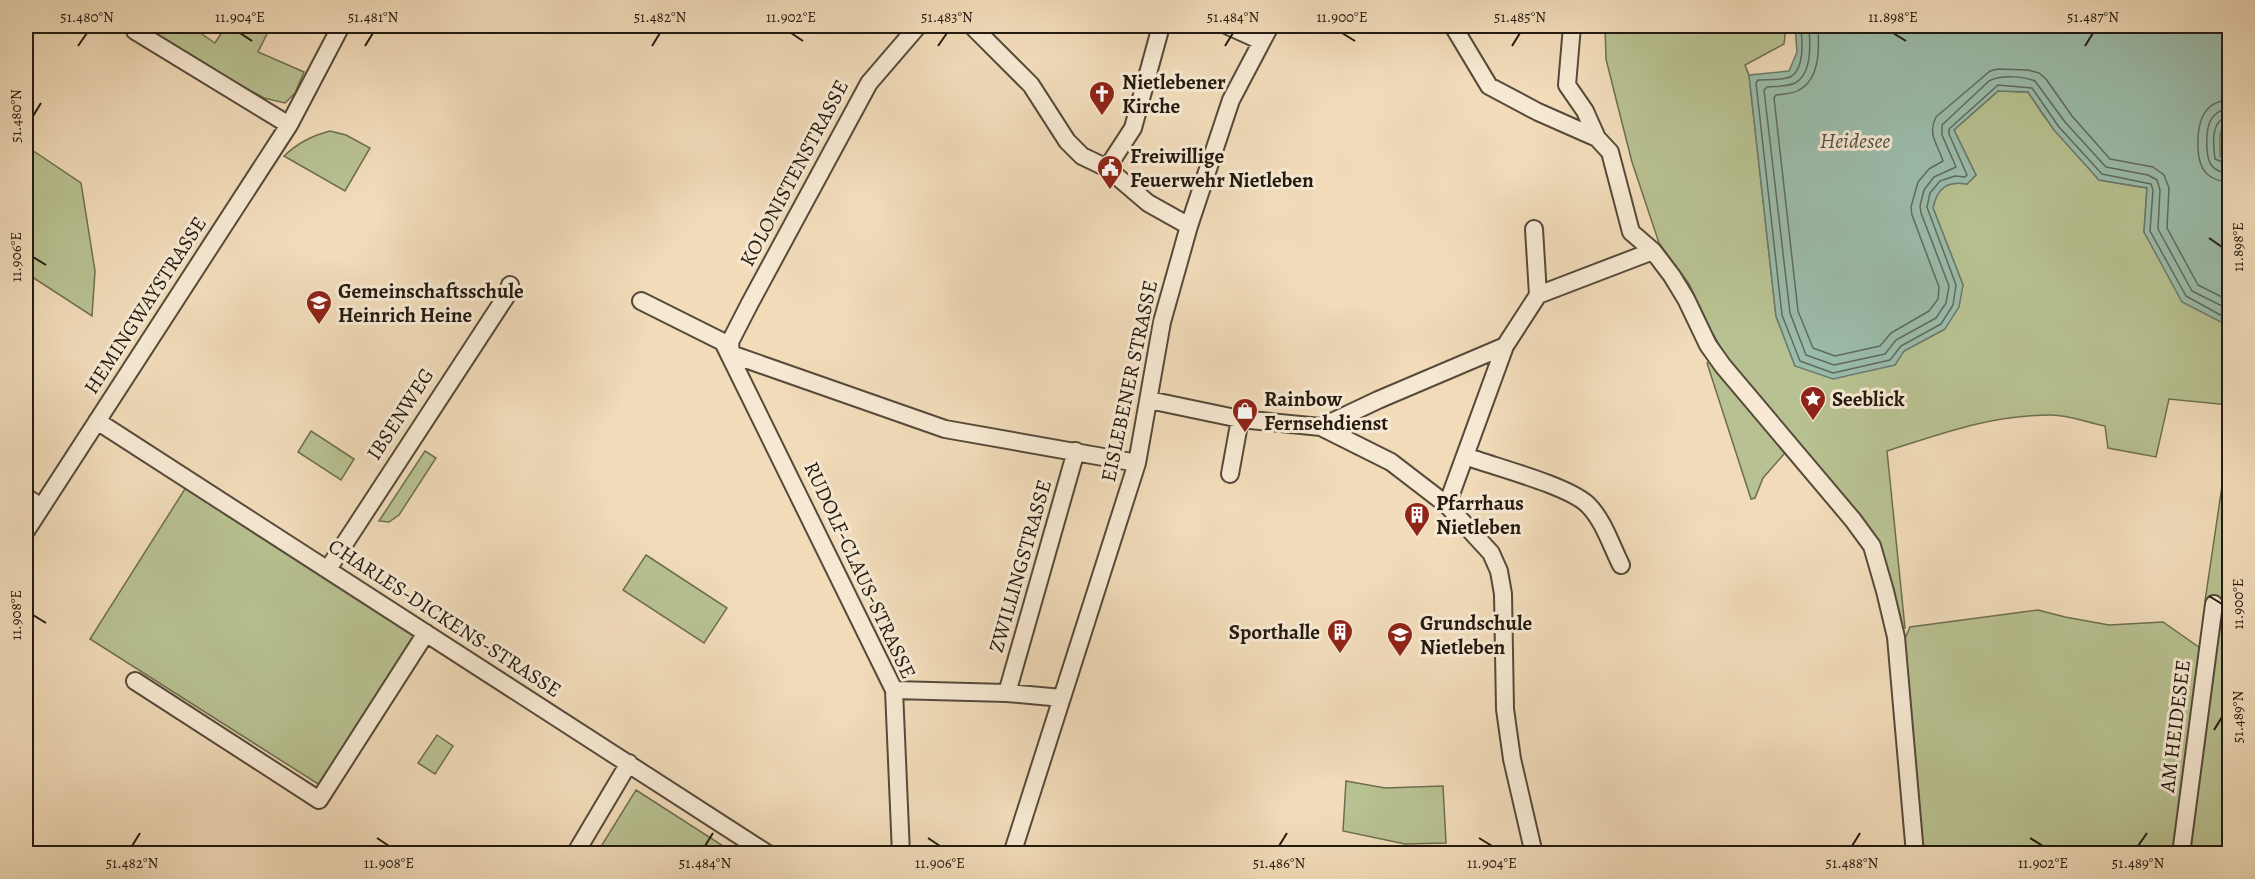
<svg xmlns="http://www.w3.org/2000/svg" width="2255" height="879" viewBox="0 0 2255 879" font-family="Alegreya,serif">
  <rect width="100%" height="100%" fill="#f1dbb9"/>
  <filter id="stains"><feTurbulence type="fractalNoise" baseFrequency=".00333" numOctaves="4"/><feColorMatrix values="0 0 0 0 .2 0 0 0 0 .09 0 0 0 0 .02 0 0 0 .5 -.17"/></filter>
  <radialGradient id="worn" r=".72"><stop offset=".6" stop-color="#630" stop-opacity="0"/><stop offset="1" stop-color="#630" stop-opacity=".3"/></radialGradient>
  <path fill="#b8c191" stroke="#6e6e50" stroke-width="1.5" d="M154,26H190L215,43L226,26H249L268,32L258,52L304,72L295,93L285,103L264,98L150,34Z
    M1605,26H1786L1784,44L1745,65L1749,75L1776,316L1795,366L1904,351L1945,329L1963,285L1933,208C1937,187 1946,181 1967,184L1976,175L1954,130L1998,91L2028,92L2044,116L2099,180L2147,188L2144,232L2229,290V405L2169,399L2156,457L2108,448L2105,426C2088,423 2069,415 2051,415C1991,415 1943,433 1887,451L1905,628L1899,626L1877,546L1732,367L1712,332L1689,284L1659,243L1632,162L1618,107L1606,59Z
    M330,131L346,135L370,148L345,191L284,156C298,143 311,136 330,131Z
    M26,146L81,183L95,271L92,316L26,273V215L31,206L26,202Z
    M1710,361L1785,453L1763,478L1755,498L1751,499L1707,363Z
    M311,431L354,459L341,480L298,452Z
    M2229,439V853L2187,854L2218,596L2205,601Z
    M425,451L436,458L399,515L389,522L379,521Z
    M190,481L426,633L326,789L90,639Z
    M646,555L727,608L704,643L623,590Z
    M2038,610L2065,617L2109,625L2163,622L2203,650L2175,853H1921L1901,648L1910,627Z
    M437,735L453,746L435,774L418,763Z
    M1346,781L1385,788L1443,786L1446,843L1405,844L1343,831Z
    M636,790L734,853H597Z"/>
  <path fill="#9bbcab" stroke="#6b7b6d" stroke-width="1.5" d="M1795,26H2229V121C2216,130 2221,142 2220,156L2229,161V324L2223,323L2182,302L2144,232L2147,188L2099,180L2054,130L2028,92L1998,91L1954,130L1976,175L1967,184C1947,181 1937,188 1933,208L1963,285L1959,307L1945,329L1904,351L1895,365L1833,379L1795,366L1776,316L1749,75L1789,71L1797,52Z"/>
  <g fill="none" stroke-linecap="round" stroke-linejoin="round">
    <path stroke="#5f6b5e" stroke-width="1.5" d="M1801,26C1802,39 1805,67 1792,76C1784,81 1767,79 1758,80L1756,83L1782,315L1800,361L1833,373L1890,360L1901,346L1941,324L1953,305L1956,285L1927,207L1930,193L1940,181L1955,176L1965,177L1967,175L1949,134V129L1998,85L2032,88L2059,127L2102,174L2151,184L2153,190L2150,231L2186,296L2224,317L2230,318
      M1809,26C1810,42 1813,73 1795,83C1787,87 1775,86 1767,87L1764,90L1790,313L1806,355L1834,365L1885,354L1896,340L1936,318L1946,303L1949,286L1921,213L1920,206L1924,190L1934,177L1956,167L1942,135V125L1989,81C2000,75 2023,76 2035,81L2065,122L2106,167L2148,175L2157,180L2160,190L2158,229L2192,291L2230,310
      M1818,26C1819,46 1821,78 1799,90C1793,94 1784,94 1776,95L1774,98L1798,311L1813,348L1835,356L1880,346L1891,333L1929,311L1938,299L1939,287L1912,215L1911,207L1918,182L1929,169L1943,161C1938,145 1927,134 1936,117L1990,71L1998,69L2028,70L2039,73L2046,79L2072,116L2110,159L2153,167L2164,175L2169,188L2167,228L2198,285L2230,301
      M2230,100C2201,101 2197,126 2198,149C2199,169 2207,181 2230,182
      M2230,109C2207,110 2206,132 2207,149C2208,164 2212,172 2230,173
      M2230,116C2210,119 2213,144 2215,159L2230,165"/>
    <defs>
      <path id="minor" d="M138,26L135,31L289,125
        M972,26L1031,85L1067,141L1082,156L1107,168L1148,203L1189,226
        M1228,26L1261,41
        M1453,26L1489,86L1538,112L1597,138L1610,152L1631,232L1653,251L1672,276L1686,299L1708,345L1723,366L1853,520L1872,546L1885,591L1896,637L1915,854
        M1572,26L1567,85L1585,111L1597,138
        M1107,168L1133,128L1161,26
        M1534,229L1538,295
        M641,301L723,342L894,690L901,854
        M731,354L945,429L1137,463
        M731,354L730,342L750,303L869,83L918,26
        M1149,400L1240,419L1321,427L1391,462L1447,505L1491,553L1499,571L1503,594L1505,709L1512,759L1534,854
        M97,421L768,854
        M1321,427L1378,400L1505,346
        M1465,456C1495,467 1566,485 1587,504C1603,519 1611,545 1621,565
        M1230,474L1240,419
        M26,497L41,507
        M1447,505L1505,346L1538,295L1653,251
        M26,531L289,125L341,26
        M328,569L507,295L510,285
        M135,681L319,800L426,633
        M894,690L1007,693L1062,698
        M1007,693L1076,451
        M575,854L629,763
        M1012,854L1137,463L1162,322L1189,226L1231,100L1270,26
        M2181,854L2214,604"/>
    </defs>
    <use href="#minor" stroke="#564a3a" stroke-width="20"/>
    <use href="#minor" stroke="#f6e8d2" stroke-width="16"/>
  </g>
  <path fill="none" stroke="#231a10" stroke-width="2" d="M240,33L252,41M791,33L803,41M1342,33L1355,41M1893,33L1906,41M78,46L87,33M365,46L373,33M652,46L660,33M938,46L947,33M1225,46L1233,33M1512,46L1520,33M2085,46L2093,33M33,116L41,103M2209,238L2222,247M33,257L46,265M2209,596L2222,604M33,615L46,623M2214,730L2222,717M377,838L389,846M928,838L940,846M1479,838L1492,846M2030,838L2043,846M132,846L140,833M705,846L713,833M1279,846L1287,833M1852,846L1860,833M2138,846L2147,833"/>
  <defs>
    <symbol id="church-pin" viewBox="-11 -11 22 30"><path d="M0 17L-7.5 6A9.5 9.5 0 1 1 7.5 6Z" fill="#8f2418" stroke="#f6e8d2"/><path d="M-1.2-6h2.4v3.5h3.3v2.4h-3.3V6h-2.4V-.1h-3.3v-2.4h3.3Z" fill="#fff"/></symbol>
    <symbol id="civic-pin" viewBox="-11 -11 22 30"><path d="M0 17L-7.5 6A9.5 9.5 0 1 1 7.5 6Z" fill="#8f2418" stroke="#f6e8d2"/><path d="M-.6-6.5H3V-4.5H.6V-3L4-1V1h2V6H-6V1h2V-1L-.6-3ZM-1.2 2.5V6h2.4V2.5Z" fill="#fff"/></symbol>
    <symbol id="school-pin" viewBox="-11 -11 22 30"><path d="M0 17L-7.5 6A9.5 9.5 0 1 1 7.5 6Z" fill="#8f2418" stroke="#f6e8d2"/><path d="M0-5L7-2L0 1L-7-2ZM-4 1L0 2.5L4 1V4Q0 6-4 4Z" fill="#fff"/></symbol>
    <symbol id="sight-pin" viewBox="-11 -11 22 30"><path d="M0 17L-7.5 6A9.5 9.5 0 1 1 7.5 6Z" fill="#8f2418" stroke="#f6e8d2"/><path d="M0-6L1.8-2.2L6-1.7L2.9 1.2L3.7 5.4L0 3.3L-3.7 5.4L-2.9 1.2L-6-1.7L-1.8-2.2Z" fill="#fff"/></symbol>
    <symbol id="shop-pin" viewBox="-11 -11 22 30"><path d="M0 17L-7.5 6A9.5 9.5 0 1 1 7.5 6Z" fill="#8f2418" stroke="#f6e8d2"/><path d="M-5-2.5h2.3a2.7 3.5 0 0 1 5.4 0H5L5.5 6h-11ZM-1.5-2.5h3a1.5 2.3 0 0 0-3 0Z" fill="#fff"/></symbol>
    <symbol id="building-pin" viewBox="-11 -11 22 30"><path d="M0 17L-7.5 6A9.5 9.5 0 1 1 7.5 6Z" fill="#8f2418" stroke="#f6e8d2"/><path d="M-4-6H4V6H1V3H-1V6H-4ZM-2.5-4.3h1.7v1.8h-1.7ZM.8-4.3h1.7v1.8H.8ZM-2.5-1h1.7V.8h-1.7ZM.8-1h1.7V.8H.8Z" fill="#fff"/></symbol>
  </defs>
  <g fill-rule="evenodd">
    <use href="#church-pin" x="1087" y="79" width="30" height="40"/>
    <use href="#civic-pin" x="1095" y="153" width="30" height="40"/>
    <use href="#school-pin" x="304" y="288" width="30" height="40"/>
    <use href="#sight-pin" x="1798" y="384" width="30" height="40"/>
    <use href="#shop-pin" x="1230" y="396" width="30" height="40"/>
    <use href="#building-pin" x="1402" y="500" width="30" height="40"/>
    <use href="#building-pin" x="1325" y="617" width="30" height="40"/>
    <use href="#school-pin" x="1385" y="620" width="30" height="40"/>
  </g>
  <g text-anchor="middle" dominant-baseline="central" stroke-width="6" stroke-linejoin="round" paint-order="stroke">
    <g font-size="21" font-weight="bold" fill="#231a10" stroke="#f6e8d2" text-anchor="start">
      <text x="1122" y="82">Nietlebener<tspan x="1122" dy="24">Kirche</tspan></text>
      <text x="1130" y="156">Freiwillige<tspan x="1130" dy="24">Feuerwehr Nietleben</tspan></text>
      <text x="338" y="291">Gemeinschaftsschule<tspan x="338" dy="24">Heinrich Heine</tspan></text>
      <text x="1264" y="399">Rainbow<tspan x="1264" dy="24">Fernsehdienst</tspan></text>
      <text x="1832" y="399">Seeblick</text>
      <text x="1436" y="503">Pfarrhaus<tspan x="1436" dy="24">Nietleben</tspan></text>
      <text x="1420" y="623">Grundschule<tspan x="1420" dy="24">Nietleben</tspan></text>
      <text x="1320" y="632" text-anchor="end">Sporthalle</text>
    </g>
    <g font-size="21" fill="#231a10" stroke="#f6e8d2">
      <text transform="translate(794 173) rotate(-62)">KOLONISTENSTRASSE</text>
      <text transform="translate(145 305) rotate(-57)">HEMINGWAYSTRASSE</text>
      <text transform="translate(1129 381) rotate(-78)">EISLEBENER STRASSE</text>
      <text transform="translate(400 414) rotate(-57)">IBSENWEG</text>
      <text transform="translate(1020 566) rotate(-74)">ZWILLINGSTRASSE</text>
      <text transform="translate(860 570) rotate(65)">RUDOLF-CLAUS-STRASSE</text>
      <text transform="translate(445 618) rotate(33)">CHARLES-DICKENS-STRASSE</text>
      <text transform="translate(2175 726) rotate(-83)">AM HEIDESEE</text>
    </g>
    <g font-size="22" font-style="italic" fill="#4d5346" stroke="#f6e8d2">
      <text x="1855" y="141">Heidesee</text>
    </g>
  </g>
  <rect width="2255" height="879" fill="none" stroke="#f1dbb9" stroke-width="66"/>
  <rect x="33" y="33" width="2189" height="813" fill="none" stroke="#231a10" stroke-width="2"/>
  <g font-size="15" text-anchor="middle" fill="#231a10">
    <text x="87" y="22">51.480°N</text>
    <text x="240" y="22">11.904°E</text>
    <text x="373" y="22">51.481°N</text>
    <text x="660" y="22">51.482°N</text>
    <text x="791" y="22">11.902°E</text>
    <text x="947" y="22">51.483°N</text>
    <text x="1233" y="22">51.484°N</text>
    <text x="1342" y="22">11.900°E</text>
    <text x="1520" y="22">51.485°N</text>
    <text x="1893" y="22">11.898°E</text>
    <text x="2093" y="22">51.487°N</text>
    <text transform="translate(16 116) rotate(-90)" y="5">51.480°N</text>
    <text transform="translate(2238 247) rotate(-90)" y="5">11.898°E</text>
    <text transform="translate(16 257) rotate(-90)" y="5">11.906°E</text>
    <text transform="translate(2238 604) rotate(-90)" y="5">11.900°E</text>
    <text transform="translate(16 615) rotate(-90)" y="5">11.908°E</text>
    <text transform="translate(2238 717) rotate(-90)" y="5">51.489°N</text>
    <text x="132" y="868">51.482°N</text>
    <text x="389" y="868">11.908°E</text>
    <text x="705" y="868">51.484°N</text>
    <text x="940" y="868">11.906°E</text>
    <text x="1279" y="868">51.486°N</text>
    <text x="1492" y="868">11.904°E</text>
    <text x="1852" y="868">51.488°N</text>
    <text x="2043" y="868">11.902°E</text>
    <text x="2138" y="868">51.489°N</text>
  </g>
  <rect width="100%" height="100%" filter="url(#stains)"/>
  <rect width="100%" height="100%" fill="url(#worn)"/>
</svg>
